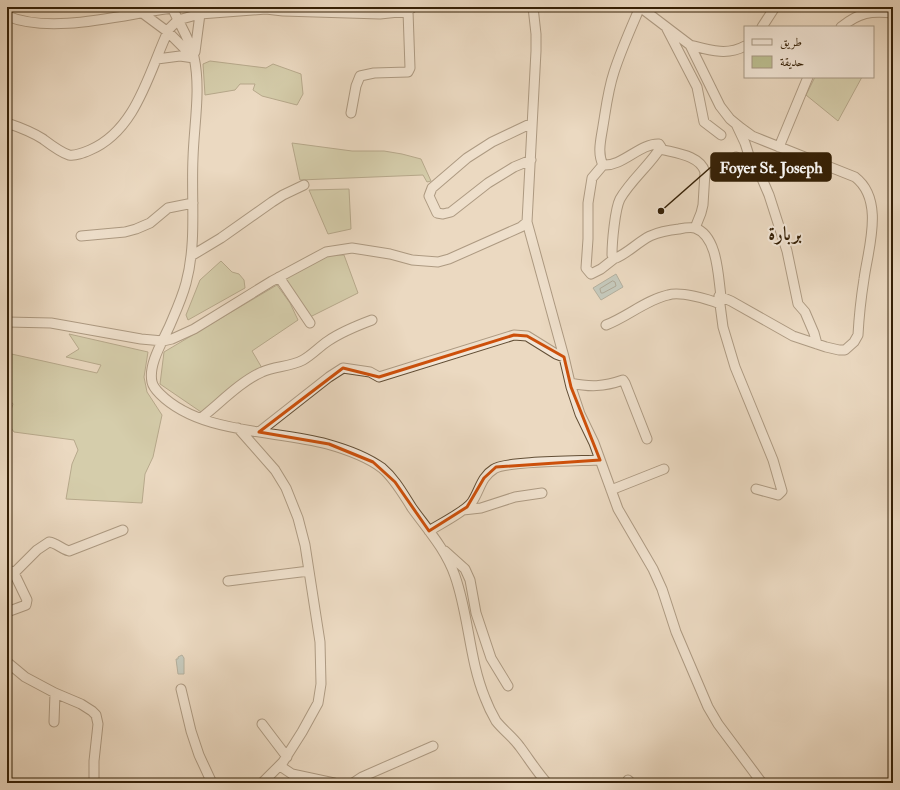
<svg xmlns="http://www.w3.org/2000/svg" width="900" height="790" viewBox="0 0 900 790" font-family="'IM FELL Double Pica',Amiri,serif">
  <rect width="100%" height="100%" fill="#ebd9c1"/>
  <filter id="stains"><feTurbulence type="fractalNoise" baseFrequency=".005" numOctaves="4"/><feColorMatrix values="0 0 0 0 .2 0 0 0 0 .09 0 0 0 0 .02 0 0 0 .5 -.17"/></filter>
  <radialGradient id="worn" r=".72"><stop offset=".6" stop-color="#630" stop-opacity="0"/><stop offset="1" stop-color="#630" stop-opacity=".3"/></radialGradient>
  <path fill="#bbbe90" stroke="#786f4b" d="M210,61L266,68L273,64L301,74L303,94L297,105L262,96L253,90L255,84H240L235,90L205,95L203,64Z
    M815,77H862L838,121L806,95Z
    M292,143L352,151H384L402,154L421,159L431,181L427,182L423,175L300,180Z
    M349,189L351,229L328,234L309,190Z
    M330,255H344L358,293L310,317L284,279Z
    M221,261L232,272L239,274L244,280L245,288L188,320L186,315L200,280Z
    M277,285L290,303L298,320L252,351L262,368L201,412L160,384L164,352Z
    M69,334L148,352L144,377L147,392L162,415L153,457L145,474L142,503L66,499L72,464L78,450L74,440L14,432L7,422L13,404L7,397V353L97,373L101,365L66,357L79,349Z"/>
  <path fill="#99b9b9" stroke="#717c71" d="M616,274L623,287L601,300L593,288Z
    M182,655L184,658V674H178L176,659H178V657Z"/>
  <g fill="none" stroke-linecap="round" stroke-linejoin="round">
    <path stroke="#676c60" stroke-width="1" d="M613,281L615,282L616,286L603,293H601L600,289Z"/>
    <defs>
      <path id="street" d="M172,7C179,24 190,39 194,57C201,90 194,124 193,158C191,199 197,242 186,283C182,298 176,311 170,325C163,341 148,364 152,382C153,387 157,391 160,394C200,434 275,430 327,444C345,449 367,457 382,468C395,479 403,494 412,508C428,530 446,550 455,576C469,616 469,659 485,698C488,706 492,714 496,721C503,730 513,737 520,747C529,759 537,772 547,783
        M533,7L536,34V51L527,222L564,357L571,387L580,414L594,443L618,509L653,569L662,589L676,632L708,707L718,724L762,783
        M141,12L168,32L194,58
        M7,16C53,35 124,14 172,8
        M762,27L775,7
        M841,27C860,12 870,11 893,13
        M667,29L697,87L704,122L721,135
        M690,45C709,50 727,56 745,46
        M195,52L200,14
        M157,59L180,56L194,58
        M351,113L356,86L360,76L374,73L408,72L410,68L408,11
        M7,123C19,127 32,132 43,139C51,145 60,152 69,155C76,156 83,153 90,150C137,130 149,71 169,29L178,20L200,14L266,9L283,11L380,14L408,11L413,7
        M779,147L808,77
        M660,149C674,153 700,155 705,172L703,205L701,213L695,228
        M736,157L745,168H749L752,165L745,143L737,126
        M531,160L514,167L488,183L451,212L443,214L437,213L429,196L432,188L467,158L492,142L532,123
        M603,165L592,178L588,203V239L586,268L591,274L601,269L615,258
        M749,168L760,174L769,195L787,251L798,304L805,312L814,333L817,344
        M81,236L125,232L136,229L150,223L168,208L193,203
        M191,256L221,238L272,202L283,195L304,185
        M279,277L310,323
        M721,296C718,277 718,236 695,228C690,227 684,228 679,229C669,230 659,232 650,236C638,242 628,253 616,258L613,257L612,255C612,242 615,209 620,199C631,180 649,166 661,147L659,144C640,143 622,167 603,165C597,153 601,139 603,126C606,108 608,90 614,72C621,50 631,28 640,7L690,45L720,106L730,119L741,128L752,136L855,177C885,200 868,249 864,279C861,298 859,316 858,335L854,342L845,350H839L826,347L793,336L731,301L719,296V297L723,327L735,367L773,460L782,491L778,495L756,489
        M7,322L51,323L141,339L163,341L172,339L194,329L272,281L326,252L352,248L390,254L412,260L438,262L449,259L521,227L527,222
        M606,325C627,317 646,300 668,295C680,291 708,299 720,304
        M570,383C590,387 603,387 623,380L625,383L647,439
        M201,418C219,404 241,381 262,372C275,366 290,367 303,360C312,355 319,347 328,341C341,332 356,326 372,320
        M238,428L275,470L286,488L298,518L305,545L320,642L321,684L318,703L302,732L283,762L262,783
        M259,432L329,377L343,368L370,372L379,377L514,335L527,336L556,354L564,357
        M611,490L664,469
        M463,510L481,508L515,497L542,493
        M429,531C440,524 466,511 472,502C480,490 481,477 494,469C504,461 582,461 600,460
        M445,551L465,569L470,580L476,613L491,658L508,686
        M7,569L14,573L27,600L26,605L7,612
        M14,573L37,550L49,542C57,543 61,549 69,551L123,530
        M228,581L309,571
        M7,662L25,677L55,693L81,704L92,711L96,715L98,724L94,761V783
        M181,689L191,731L199,755L212,783
        M54,722L55,693
        M262,724L287,757
        M280,766L292,774L334,783
        M628,780L631,783
        M7,782L10,783
        M353,783L362,777L433,746"/>
    </defs>
    <use href="#street" stroke="#624e35" stroke-width="11"/>
    <use href="#street" stroke="#f2e6d7" stroke-width="9"/>
  </g>
  <path d="M0 0H900V790H0ZM514,335L527,336L564,357L571,387L600,460L496,467L484,478L467,507L429,531L395,482L373,462L329,444L259,432L343,368L379,377Z" fill="#ebd9c1" fill-opacity=".55" fill-rule="evenodd"/>
  <path fill="none" stroke="#cd500b" stroke-width="3" stroke-linejoin="round" d="M514,335L527,336L564,357L571,387L600,460L496,467L484,478L467,507L429,531L395,482L373,462L329,444L259,432L343,368L379,377Z"/>
  <g text-anchor="middle" dominant-baseline="central" stroke-width="4" stroke-linejoin="round" paint-order="stroke">
    <g font-size="19" font-weight="bold" fill="#352006" stroke="#f2e6d7">
      <text x="785" y="234">بربارة</text>
    </g>
  </g>
  <path fill="none" stroke="#352006" stroke-width="1.5" d="M661 211L711 167"/>
  <circle fill="#352006" stroke="#f2e6d7" stroke-width="1.5" cx="661" cy="211" r="4"/>
  <rect fill="#352006" stroke="#352006" stroke-width="1.5" x="711" y="153" width="120" height="28" rx="4"/>
  <g font-size="16" text-anchor="middle" font-weight="bold" fill="#fff">
    <text x="771" y="173">Foyer St. Joseph</text>
  </g>
  <rect width="900" height="790" fill="none" stroke="#ebd9c1" stroke-width="24"/>
  <rect x="8" y="8" width="884" height="774" fill="none" stroke="#352006" stroke-width="2"/>
  <rect x="12" y="12" width="876" height="766" fill="none" stroke="#352006"/>
  <rect x="744" y="26" width="130" height="52" fill="#f2e6d7" stroke="#a69783"/>
  <rect x="752" y="39" width="20" height="6" fill="#f2e6d7" stroke="#a69783"/>
  <text x="780" y="46" font-size="12" fill="#352006">طريق</text>
  <rect x="752" y="56" width="20" height="12" fill="#bbbe90" stroke="#a69783"/>
  <text x="780" y="66" font-size="12" fill="#352006">حديقة</text>
  <rect width="100%" height="100%" filter="url(#stains)"/>
  <rect width="100%" height="100%" fill="url(#worn)"/>
</svg>
